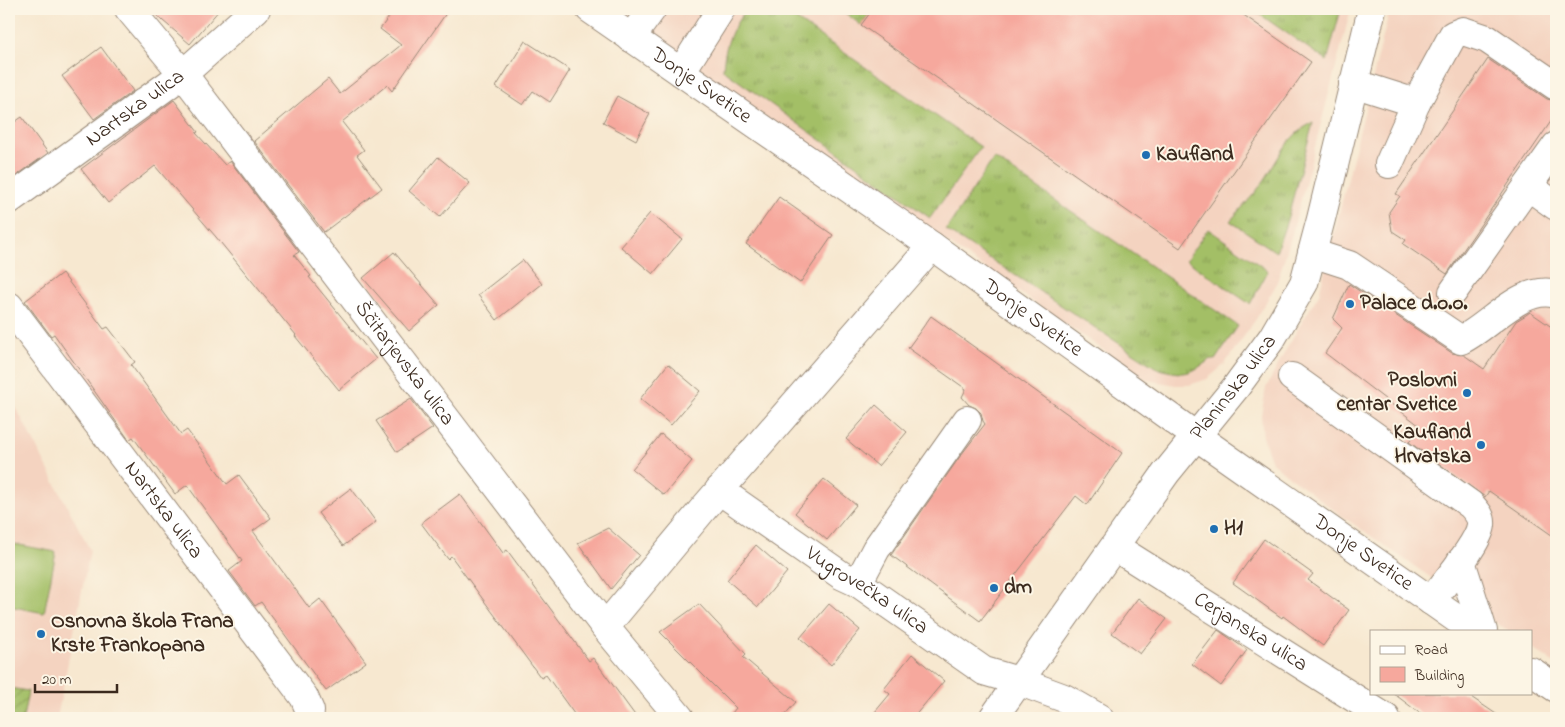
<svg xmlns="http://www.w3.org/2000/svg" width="1565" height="727" viewBox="0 0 1565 727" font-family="'Indie Flower',sans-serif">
  <defs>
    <pattern id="grass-tufts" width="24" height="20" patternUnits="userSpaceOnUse" patternTransform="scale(1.25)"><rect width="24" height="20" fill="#a3bf66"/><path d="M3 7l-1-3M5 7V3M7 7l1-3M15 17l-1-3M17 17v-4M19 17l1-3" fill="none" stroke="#869b53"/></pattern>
    <pattern id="garden-furrows" width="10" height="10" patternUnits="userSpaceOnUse" patternTransform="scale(1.25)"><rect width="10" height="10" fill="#a3bf66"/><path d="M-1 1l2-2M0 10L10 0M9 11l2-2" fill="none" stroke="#869b53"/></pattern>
  </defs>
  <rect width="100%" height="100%" fill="#fcf5e5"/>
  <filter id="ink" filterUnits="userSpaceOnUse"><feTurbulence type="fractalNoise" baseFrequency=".02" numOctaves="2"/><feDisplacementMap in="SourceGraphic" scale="10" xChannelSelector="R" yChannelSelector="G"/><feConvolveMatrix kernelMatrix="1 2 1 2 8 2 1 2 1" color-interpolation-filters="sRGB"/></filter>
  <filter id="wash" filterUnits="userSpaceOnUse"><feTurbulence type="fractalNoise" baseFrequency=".0096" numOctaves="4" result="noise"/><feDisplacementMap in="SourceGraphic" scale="20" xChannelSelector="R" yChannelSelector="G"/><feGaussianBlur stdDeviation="1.12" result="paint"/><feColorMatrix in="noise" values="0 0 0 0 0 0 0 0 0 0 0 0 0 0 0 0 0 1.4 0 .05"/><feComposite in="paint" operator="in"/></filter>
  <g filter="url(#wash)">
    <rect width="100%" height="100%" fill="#f7e8d0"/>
    <path fill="#f4d3c0" d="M610,9H1351L1291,238L1276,285L1256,319L1224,365L1207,379L1189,385H1176L1147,380L792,136Z
      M1390,9H1556V664L1531,647V631H1508L1342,516L1286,474L1272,462L1263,438L1261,415L1266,388L1289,344L1319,294Z
      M9,394L90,550L57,718H9Z"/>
    <path fill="url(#grass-tufts)" stroke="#6f7442" d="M746,9H781L981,147L930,218L723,70C724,46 732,28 746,9Z
      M840,9H873L861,25Z
      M1252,9H1341L1327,61Z
      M1313,123L1287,220L1276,252L1230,221C1241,209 1252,197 1261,185C1277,163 1287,133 1313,123Z
      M994,158L1238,326L1215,360L1211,359C1187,376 1186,375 1158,369L946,230Z
      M1208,229L1268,271L1250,304L1186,260Z"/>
    <path fill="#a3bf66" stroke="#6f7442" d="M9,543L56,552L44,613L9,606Z"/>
    <path fill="url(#garden-furrows)" stroke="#6f7442" d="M9,688L28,691L23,718H9Z"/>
    <g id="blocks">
      <path fill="#f6a89d" d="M149,9H220L190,44Z
        M395,9H449L392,91L387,85L342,122L364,150L357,155L382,188L324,232L254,141L328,79L340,94L401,45L380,29Z
        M873,9H1235L1311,62L1180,248L861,25Z
        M525,41L570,70L550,102L533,91L523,105L496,87Z
        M101,47L133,91L94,119L62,76Z
        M1488,59L1547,99L1556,101V114L1447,274L1403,244L1406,240L1392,231L1389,212L1400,196L1396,194Z
        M617,96L650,114L636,140L603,122Z
        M174,100L198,132L196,133L225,165L230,161L299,252L294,255L311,276L309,277L376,359L339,390L295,336L296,335L216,237L155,166L108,203L81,169Z
        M22,117L48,153L9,181V126Z
        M438,157L470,183L440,217L409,191Z
        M779,197L833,235L800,283L746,244Z
        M650,213L682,239L653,274L621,247Z
        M394,252L439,305L409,331L363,278Z
        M523,260L542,284L497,320L478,295Z
        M62,273L104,329L108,327L135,362L131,365L181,434L187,430L227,484L239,475L271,518L253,531L309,608L320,599L366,662L326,691L261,602L255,606L229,571L242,561L187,485L175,494L133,437L129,440L54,334L51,336L25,301Z
        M1349,284L1452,353L1464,355L1484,369L1516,321L1526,315L1530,312L1556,330V538L1489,491L1485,497L1409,442L1420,426L1325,353L1342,328L1333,319Z
        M931,316L1122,453L1087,505L1076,496L980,621L891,555L961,455L985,424L983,421L981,413L976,408L969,405L962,397L966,389L908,348Z
        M668,364L700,391L671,425L640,399Z
        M411,399L433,428L397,452L376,421Z
        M876,405L907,432L878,466L846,439Z
        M661,434L692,461L664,495L632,469Z
        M824,479L856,505L827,540L795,513Z
        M351,488L376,522L343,546L318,513Z
        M460,494L503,553L507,550L589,661L593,658L637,718H577L546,675L541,678L451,556L448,559L421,523Z
        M608,528L639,555L611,589L578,543Z
        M1264,539L1313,574L1308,580L1349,610L1323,646L1283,616L1282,618L1233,583Z
        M756,545L787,572L758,607L727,580Z
        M1138,598L1167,619L1140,654L1112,633Z
        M699,604L746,654L743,657L796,702L782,718H728L736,708L660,632Z
        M829,604L860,630L831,665L800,638Z
        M1218,630L1247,650L1221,686L1192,664Z
        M912,654L944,681L913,718H870L890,694L884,689Z
        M1393,693H1465L1502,718H1426Z"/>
    </g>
  </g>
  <g filter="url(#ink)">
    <use href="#blocks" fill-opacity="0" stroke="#998977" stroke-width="1"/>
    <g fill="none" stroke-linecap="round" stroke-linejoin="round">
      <defs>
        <g id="minor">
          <path id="s1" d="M129,9L183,74L605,627L680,718"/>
          <path id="s2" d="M590,9L932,246L1196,436L1474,631"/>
          <path d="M631,38L652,9"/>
          <path d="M681,72L721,9"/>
          <path d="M1353,83L1416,103L1453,35L1463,31L1487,39L1556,86"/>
          <path d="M1389,164L1416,103"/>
          <path d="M1528,186L1556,206"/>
          <path id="s3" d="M9,200L183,74L256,9"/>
          <path d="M1312,253L1349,265L1461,340C1489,327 1522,284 1556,294"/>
          <path d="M1453,292L1556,146"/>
          <path id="s4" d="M9,306L304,697L310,711L309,718"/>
          <path d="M1292,377L1471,505C1476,511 1482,516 1481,525C1479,543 1443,585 1431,601"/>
          <path id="s5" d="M719,490L841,575L858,583L984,671L1018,681L1064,698L1099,718"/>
          <path id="s6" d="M1115,547L1386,718"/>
          <path d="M1461,561L1483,631"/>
          <path d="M858,583L876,549L967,420"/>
          <path d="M605,627L704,508L932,246"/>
          <path d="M1531,671L1556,688"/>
          <path id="s7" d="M993,718L1166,473L1236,387L1272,338L1304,283L1321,219L1372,9"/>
        </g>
      </defs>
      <use href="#minor" stroke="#998977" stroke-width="30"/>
      <use href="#minor" stroke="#fff" stroke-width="28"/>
    </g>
  </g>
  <g fill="#1f6fb2" stroke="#fcf5e5" stroke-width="2">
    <circle cx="1146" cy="155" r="5"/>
    <circle cx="1350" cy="304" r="5"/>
    <circle cx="1467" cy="393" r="5"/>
    <circle cx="1481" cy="445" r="5"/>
    <circle cx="1214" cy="529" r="5"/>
    <circle cx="994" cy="588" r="5"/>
    <circle cx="41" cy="634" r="5"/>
  </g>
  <g text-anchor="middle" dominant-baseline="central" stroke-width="4" stroke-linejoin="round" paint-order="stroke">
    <g font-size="21" fill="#3b2a1e" stroke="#fcf5e5">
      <text stroke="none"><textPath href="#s2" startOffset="135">Donje Svetice</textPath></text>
      <text stroke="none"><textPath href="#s3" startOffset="156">Nartska ulica</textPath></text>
      <text stroke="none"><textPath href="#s2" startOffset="540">Donje Svetice</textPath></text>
      <text stroke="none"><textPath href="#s1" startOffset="449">Ščitarjevska ulica</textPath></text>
      <text stroke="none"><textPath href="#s7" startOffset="409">Planinska ulica</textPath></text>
      <text stroke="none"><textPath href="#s4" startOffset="256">Nartska ulica</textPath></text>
      <text stroke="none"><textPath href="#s2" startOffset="945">Donje Svetice</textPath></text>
      <text stroke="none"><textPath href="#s5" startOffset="179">Vugrovečka ulica</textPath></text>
      <text stroke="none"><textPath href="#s6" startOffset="160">Cerjanska ulica</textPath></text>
    </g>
    <g font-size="21" font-weight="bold" fill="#3b2a1e" stroke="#fcf5e5" text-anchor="start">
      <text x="1156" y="155">Kaufland</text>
      <text x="1360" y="304">Palace d.o.o.</text>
      <text x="1457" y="381" text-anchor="end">Poslovni<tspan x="1457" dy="24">centar Svetice</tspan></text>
      <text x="1471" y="433" text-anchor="end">Kaufland<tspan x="1471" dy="24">Hrvatska</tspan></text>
      <text x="1224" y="529">H1</text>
      <text x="1004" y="588">dm</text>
      <text x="51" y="622">Osnovna škola Frana<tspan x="51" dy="24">Krste Frankopana</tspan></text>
    </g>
  </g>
  <rect width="1565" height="727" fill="none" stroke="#fcf5e5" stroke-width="30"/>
  <rect x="1370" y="630" width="162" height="65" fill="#fcf5e5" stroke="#afa495"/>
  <rect x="1380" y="646" width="25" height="8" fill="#ffffff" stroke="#afa495"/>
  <text x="1415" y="654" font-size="15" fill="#3b2a1e">Road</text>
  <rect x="1380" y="667" width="25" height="15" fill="#f6a89d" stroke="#afa495"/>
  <text x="1415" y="680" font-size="15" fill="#3b2a1e">Building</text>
  <path d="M35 684v8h82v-8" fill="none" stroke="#3b2a1e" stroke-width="2.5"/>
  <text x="42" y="684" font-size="15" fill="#3b2a1e" stroke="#fcf5e5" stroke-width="4" paint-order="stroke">20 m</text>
</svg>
